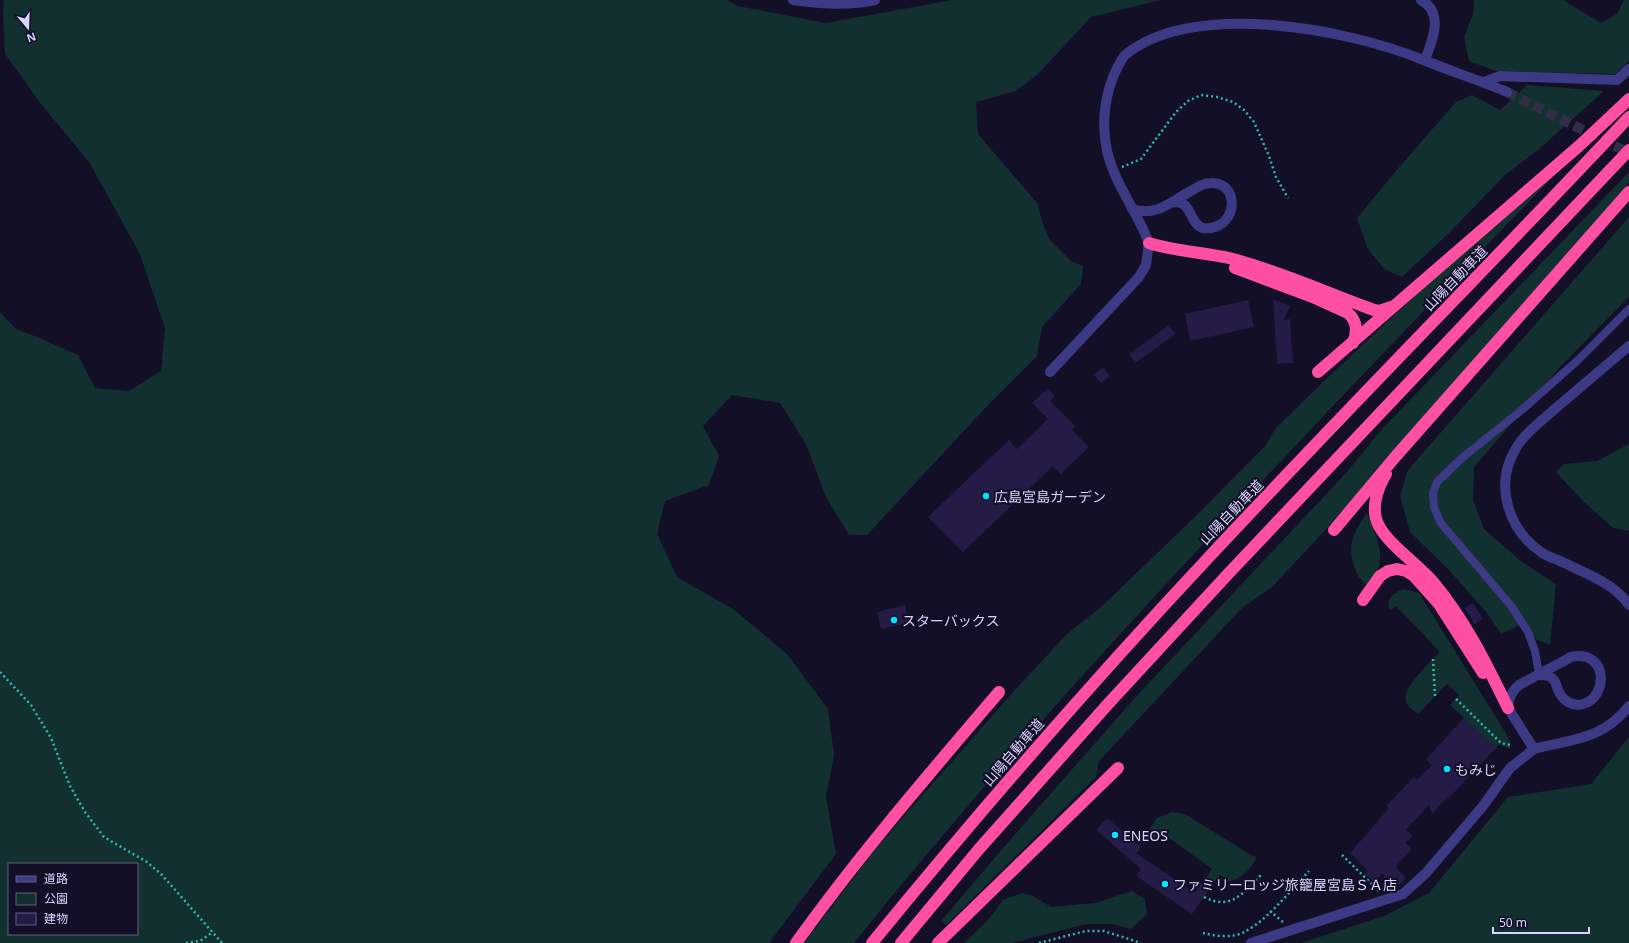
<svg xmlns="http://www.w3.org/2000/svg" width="1629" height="943" viewBox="0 0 1629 943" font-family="'Noto Sans','Noto Sans JP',sans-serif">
  <rect width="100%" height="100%" fill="#130f26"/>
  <path fill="#12302f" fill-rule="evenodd" d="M4,0H727L738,6L826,23L952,0H1161L1091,17L1038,74L1016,91L976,102L978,134L1038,204L1042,222L1050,240L1071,261L1083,266L1081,284L1042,327L1037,356L989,404L867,535H849L826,497L806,444L780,403L732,395L703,426L719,456L709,485L665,501L657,534L677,577L733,609L787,654L828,709L834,755L826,797L836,854L769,943H0V312L16,329L37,337L78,355L95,388L129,391L161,371L165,328L140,254L89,162L41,104L5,54L3,13ZM9,864H137V934H9Z
    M1474,0H1563L1601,23L1617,14L1624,0H1629V61L1615,74L1496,71L1469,61L1464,37L1473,14Z
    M1527,85L1604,91L1538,150L1505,175L1450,232L1402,277L1384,269L1368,249L1357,218L1401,165L1456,102L1472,95L1500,110Z
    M1551,169L1555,175C1447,286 1340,398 1234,511C1103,651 974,793 854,943H804L878,846L1013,692L1066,635L1101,607L1198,514L1266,445L1275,429L1324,381Z
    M1629,172V182L1617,197L1327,528L1272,587L1242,608L1099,761L1096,777L946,925L941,921L997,855L1132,701L1346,473L1383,428Z
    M1629,217V297L1561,366L1474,467L1473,500L1484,529L1522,562L1556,584L1550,645L1537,640L1525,623L1501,634L1487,613L1448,569L1410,532L1400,496L1408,470Z
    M1629,444V531L1613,528L1583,501L1556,472L1564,464L1597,461Z
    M1367,513C1378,540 1389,560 1369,586C1355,580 1349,555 1352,541C1355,531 1361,521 1367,513Z
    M1404,589L1419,593L1507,735L1510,742V749L1499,744L1496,748L1450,705L1459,695L1447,684L1418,714C1415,711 1409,708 1407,704C1398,690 1431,662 1440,652L1396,606L1390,610C1385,598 1394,593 1404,589Z
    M1629,737V943H1301L1384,916L1429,893L1508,797L1591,784Z
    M1172,812L1185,814L1251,855L1257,857C1251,868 1241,880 1229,881L1220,875L1211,886L1204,881L1212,869L1161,832L1155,841L1146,834L1157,818Z
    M1132,891L1145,899L1147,914L1131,929L1112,924H1086L1011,943H964L988,920L1003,900L1022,893L1033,896L1051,907L1095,903Z"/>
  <path fill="#241b47" d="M1273,299L1290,306L1284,320L1290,319L1293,363L1277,364Z
    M1248,300L1254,327L1190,341L1185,314Z
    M1169,325L1176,334L1135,363L1129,354Z
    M1103,367L1110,376L1101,383L1094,375Z
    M1047,389L1055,396L1050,401L1075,426L1072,430L1089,447L1061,474L1053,466L963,552L928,517L1009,440L1017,449L1048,419L1032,403Z
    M1473,603L1483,619L1474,624L1465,608Z
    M905,605L909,623L881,629L877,612Z
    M1464,718L1496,748L1449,798L1448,797L1432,814L1429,805L1406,830L1413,836L1405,843L1412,849L1396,866L1406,878L1400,884L1388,888L1383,873L1374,882L1365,874L1368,871L1350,853L1389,808L1386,806L1414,777L1417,780L1432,765L1426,759Z
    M1107,818L1141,847L1136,853L1195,893L1202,882L1211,887L1192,914L1136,876L1141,869L1096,830Z"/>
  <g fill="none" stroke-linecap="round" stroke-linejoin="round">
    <path stroke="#312d47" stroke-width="10" stroke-dasharray="10 5" stroke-linecap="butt" d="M1507,92L1629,153"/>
    <path stroke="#2fb8b0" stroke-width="2.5" stroke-dasharray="2 3" stroke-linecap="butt" d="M1122,167L1141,159L1176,112L1188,101L1201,95L1217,97L1233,102L1244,110L1254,122L1269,156L1276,177L1288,198
      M1433,659L1435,696
      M0,672L31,705L51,738L70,786L85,812L104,837L147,862L162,875L222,943
      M1456,699L1501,743L1510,745
      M1342,855L1379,891
      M1204,897C1231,911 1243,893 1261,875
      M1270,911L1283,922
      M1203,933C1216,936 1233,939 1246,931C1267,920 1292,889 1309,871
      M186,943L200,941L213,932
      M1039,943L1086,931H1104L1141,943"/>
    <path stroke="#3d3a85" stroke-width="8" d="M1538,668L1535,651L1528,632L1512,607L1440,522L1434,507L1433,493L1437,482L1462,458L1523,409L1577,361L1629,309"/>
    <path stroke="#3d3a85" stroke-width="10" d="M793,0C820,4 848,6 875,0
      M1421,0C1445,13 1432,41 1425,60
      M1484,82L1500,76L1617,80L1629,69
      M1132,209C1156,217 1171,202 1191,191C1197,187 1204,183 1211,183C1237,182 1239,219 1215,227C1190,235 1194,207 1181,203C1179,202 1175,202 1172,202
      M1050,372L1139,277L1146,265L1149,243
      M1251,943L1403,894L1426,873L1483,806L1510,768L1534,749L1508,708C1509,698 1511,692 1519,685L1571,657C1609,649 1608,698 1583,704C1572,707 1562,700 1558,690C1557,687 1556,682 1553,679C1550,675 1543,675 1539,675"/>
    <path stroke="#3d3a85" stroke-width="10" d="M1149,243C1137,211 1115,185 1107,151C1100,119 1106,83 1124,56C1189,0 1343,27 1426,61C1453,72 1481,81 1507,92
      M1629,346C1605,366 1581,387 1557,407C1543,420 1524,433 1515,450C1494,486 1509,530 1541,552C1546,556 1552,558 1558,560C1582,572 1613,582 1629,605
      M1534,749C1573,739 1602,740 1629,706"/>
    <path stroke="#ff4fa3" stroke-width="12" d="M1149,243C1177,252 1205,252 1233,259C1281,272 1327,293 1374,310L1379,311L1391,307
      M1235,268L1315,298L1348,313C1358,322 1357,332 1353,343
      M1318,372L1579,146L1629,99
      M1386,474C1377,489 1370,510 1379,526C1389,545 1419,565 1434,583C1465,620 1487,665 1508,708
      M1334,530L1396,456L1629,192
      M1363,600L1380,576L1388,571L1397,569L1406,571L1414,576L1439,604L1483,673
      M796,943C859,855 929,774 999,692
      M872,943C980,811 1092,682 1209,557C1347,409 1490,265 1629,117
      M901,943L979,849L1108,704L1228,574L1629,150
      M938,943L1118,768"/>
  </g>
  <g fill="#00e5ff" stroke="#130f26" stroke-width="1.5">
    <circle cx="986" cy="496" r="4"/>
    <circle cx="894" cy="620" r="4"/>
    <circle cx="1447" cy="769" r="4"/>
    <circle cx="1115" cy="835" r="4"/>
    <circle cx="1165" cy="884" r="4"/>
  </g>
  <g text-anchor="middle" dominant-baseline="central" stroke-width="4" stroke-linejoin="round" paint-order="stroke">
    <g font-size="14" fill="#d9d4ff" stroke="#130f26">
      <text transform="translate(1455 278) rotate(-46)">山陽自動車道</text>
      <text transform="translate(1231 512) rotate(-46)">山陽自動車道</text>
      <text transform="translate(1013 752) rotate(-49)">山陽自動車道</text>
    </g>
    <g font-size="14" fill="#d9d4ff" stroke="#130f26" text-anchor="start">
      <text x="994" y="496">広島宮島ガーデン</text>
      <text x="902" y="620">スターバックス</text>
      <text x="1455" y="769">もみじ</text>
      <text x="1123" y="835">ENEOS</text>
      <text x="1173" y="884">ファミリーロッジ旅籠屋宮島ＳＡ店</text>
    </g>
  </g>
  <rect x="8" y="863" width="130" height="72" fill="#130f26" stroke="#625e7d"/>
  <rect x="16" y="876" width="20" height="6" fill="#3d3a85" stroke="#625e7d"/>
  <text x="44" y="883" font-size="12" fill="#d9d4ff">道路</text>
  <rect x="16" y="893" width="20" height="12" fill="#12302f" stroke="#625e7d"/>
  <text x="44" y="903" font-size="12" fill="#d9d4ff">公園</text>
  <rect x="16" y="913" width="20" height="12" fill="#241b47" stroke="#625e7d"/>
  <text x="44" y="923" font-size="12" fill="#d9d4ff">建物</text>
  <g transform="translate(28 28) rotate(161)" stroke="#130f26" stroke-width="3" paint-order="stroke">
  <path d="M0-3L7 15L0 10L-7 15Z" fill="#d9d4ff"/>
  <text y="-6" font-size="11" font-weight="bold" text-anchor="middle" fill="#d9d4ff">N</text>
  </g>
  <path d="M1493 927v6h96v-6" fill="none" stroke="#d9d4ff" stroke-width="2"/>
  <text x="1499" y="927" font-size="12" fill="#d9d4ff" stroke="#130f26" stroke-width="3" paint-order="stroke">50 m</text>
</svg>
